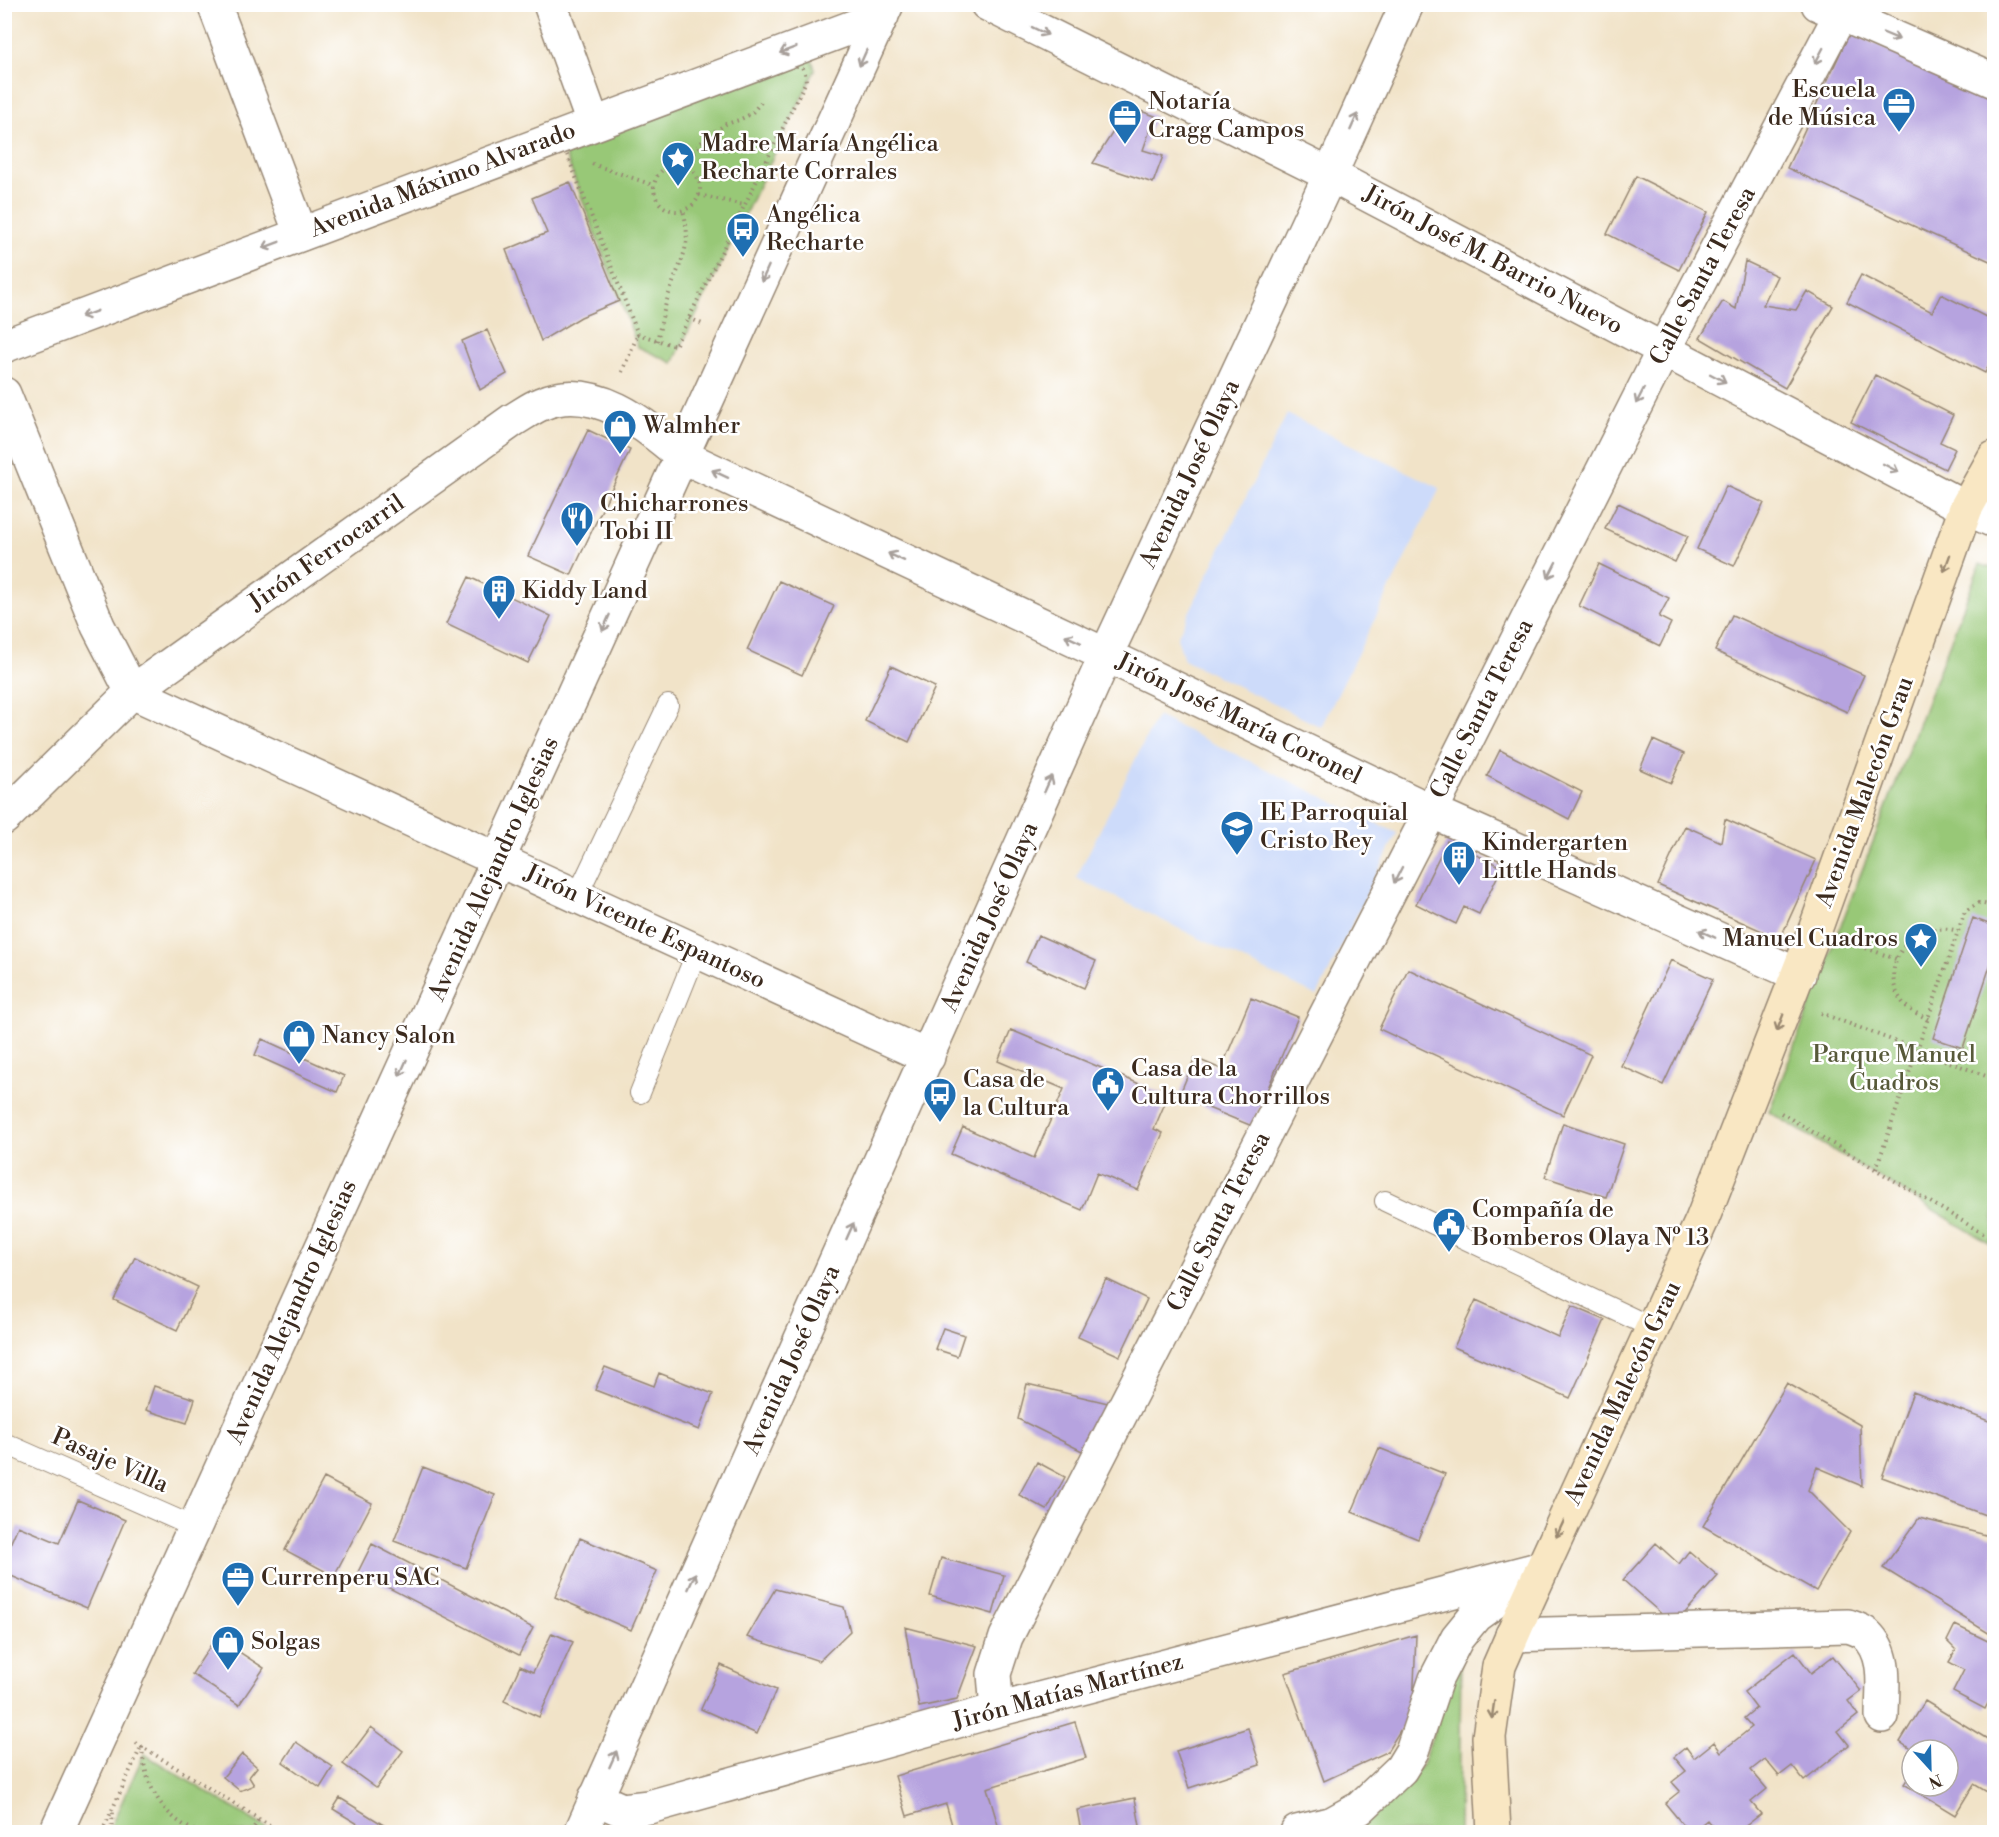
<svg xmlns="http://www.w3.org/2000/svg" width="1999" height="1837" viewBox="0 0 1999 1837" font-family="'Libre Bodoni',serif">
  <rect width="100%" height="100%" fill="#fff"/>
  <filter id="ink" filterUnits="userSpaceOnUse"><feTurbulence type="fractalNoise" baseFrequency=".0167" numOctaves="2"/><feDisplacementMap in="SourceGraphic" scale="12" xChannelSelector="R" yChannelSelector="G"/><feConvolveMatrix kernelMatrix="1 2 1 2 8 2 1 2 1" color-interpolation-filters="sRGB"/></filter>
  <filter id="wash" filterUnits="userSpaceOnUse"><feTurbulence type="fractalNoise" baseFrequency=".008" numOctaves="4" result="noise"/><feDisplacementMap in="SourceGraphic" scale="24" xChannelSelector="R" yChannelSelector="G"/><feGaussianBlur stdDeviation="1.35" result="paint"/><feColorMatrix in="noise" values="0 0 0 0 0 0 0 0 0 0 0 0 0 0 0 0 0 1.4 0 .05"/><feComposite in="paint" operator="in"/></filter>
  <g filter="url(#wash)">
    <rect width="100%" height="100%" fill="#f1e3c8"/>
    <path fill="#cddbfa" d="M1287,414L1440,488L1321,727L1184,660L1177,637Z
      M1157,716L1397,833L1317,996L1076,878Z"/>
    <path fill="#98c877" stroke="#6a794a" stroke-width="1.5" d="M808,58L812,60L815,70L673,363L638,347L562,146Z
      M1980,564L1994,569V1246L1769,1112Z
      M1461,1658L1459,1832H1353L1358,1831L1422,1765Z
      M144,1754L273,1832H108Z"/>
    <g id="blocks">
      <path fill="#b6a3df" d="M1850,32L1994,98V263L1787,168Z
        M1129,107L1155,116L1143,150L1163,156L1153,183L1093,163Z
        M1636,176L1708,212L1679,270L1607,234Z
        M570,182L619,301L581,317L541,341L506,250L547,233L532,198Z
        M1745,261L1777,276L1763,305L1796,310L1807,291L1833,306L1785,388L1700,338L1723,301L1736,309Z
        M1861,275L1932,312L1941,294L1994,321V354L1985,373L1847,302Z
        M487,330L507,374L480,390L462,341Z
        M1875,375L1953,415L1940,442L1955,449L1945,469L1851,422Z
        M588,430L630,450L571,575L528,556Z
        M1726,486L1764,503L1734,566L1697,549Z
        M1618,503L1688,536L1675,562L1605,529Z
        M1599,564L1669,598L1659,617L1671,623L1660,646L1579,606Z
        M469,577L551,616L528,663L446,624Z
        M779,581L834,606L802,675L747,650Z
        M1732,615L1864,675L1847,712L1715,651Z
        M891,666L935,687L909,742L865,721Z
        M1653,740L1684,754L1671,783L1640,769Z
        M1500,750L1582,792L1569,819L1487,776Z
        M1725,819L1816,860L1780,939L1658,885L1685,826L1721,842Z
        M1447,841L1502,867L1479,914L1464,907L1456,924L1416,904Z
        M1973,918L1994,926V954L1963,1048L1933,1038Z
        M1038,935L1096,961L1084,988L1026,962Z
        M1671,960L1713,979L1663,1085L1621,1066Z
        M1408,969L1591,1055L1563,1115L1379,1029Z
        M1251,998L1298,1017L1252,1126L1179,1096L1195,1058L1221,1069Z
        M1011,1030L1168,1096L1154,1129L1163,1133L1138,1190L1097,1173L1082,1210L951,1154L963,1127L1034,1158L1064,1089L998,1061Z
        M262,1039L344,1076L337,1092L255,1055Z
        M1563,1123L1624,1144L1606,1197L1545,1177Z
        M135,1257L198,1287L177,1330L114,1300Z
        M1106,1279L1147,1299L1120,1356L1078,1337Z
        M1476,1300L1558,1337L1572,1306L1605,1320L1570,1398L1454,1347Z
        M943,1328L964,1335L957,1356L935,1349Z
        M605,1367L654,1386L659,1373L713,1394L699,1430L595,1390Z
        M1787,1383L1860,1425L1862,1486L1817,1467L1808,1490L1850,1532L1816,1591L1703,1526Z
        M1027,1384L1108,1403L1082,1451L1018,1419Z
        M154,1386L195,1399L187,1423L146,1410Z
        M1913,1392L1994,1423V1498L1988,1516L1882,1477Z
        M1379,1448L1445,1474L1418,1539L1352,1512Z
        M1037,1462L1065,1477L1047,1510L1019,1495Z
        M423,1467L495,1495L466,1568L394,1541Z
        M324,1478L372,1503L334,1576L285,1550Z
        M78,1500L125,1520L87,1608L4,1573V1558L18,1526L59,1543Z
        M1919,1518L1994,1537V1603L1990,1634L1883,1568Z
        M580,1538L657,1571L631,1630L555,1597Z
        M1656,1543L1679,1564L1689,1551L1718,1576L1674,1625L1623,1580Z
        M372,1544L533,1628L519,1655L358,1572Z
        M941,1558L1004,1575L993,1614L930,1596Z
        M775,1589L844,1607L850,1631L819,1661L747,1637Z
        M1955,1625L1994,1644V1691L1985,1709L1953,1692L1964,1670L1949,1662L1956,1650L1947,1641Z
        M905,1627L977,1646L957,1699L919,1707Z
        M552,1633L573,1642L539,1717L504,1701L520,1666L533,1672Z
        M1416,1635L1413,1709L1387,1752L1324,1781L1285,1673Z
        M216,1637L264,1668L239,1705L192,1674Z
        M1795,1652L1811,1673L1833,1656L1861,1691L1848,1701L1858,1715L1838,1731L1849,1745L1804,1781L1792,1766L1779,1776L1765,1759L1751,1770L1767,1789L1751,1802L1761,1814L1738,1832H1717L1707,1820L1692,1832H1689L1665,1803L1680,1791L1672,1782L1686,1771L1674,1757L1686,1747L1694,1758L1714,1742L1721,1752L1752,1727L1744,1718L1756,1708L1744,1692Z
        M721,1665L776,1690L757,1734L701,1709Z
        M1925,1701L1994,1743V1791L1992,1795L1974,1784L1955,1815L1904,1784L1912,1772V1786H1948V1750H1912L1900,1742Z
        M1075,1722L1086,1758L987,1788L1000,1832H954L946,1804L907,1816L895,1776Z
        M371,1727L403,1751L376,1788L343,1764Z
        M1248,1728L1260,1765L1189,1788L1176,1751Z
        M296,1742L333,1767L320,1788L283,1762Z
        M242,1754L257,1767L249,1777L254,1785L240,1791L223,1777Z
        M340,1798L395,1832H371L333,1809Z
        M1135,1798L1140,1826L1107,1832H1081L1077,1810Z"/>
    </g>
  </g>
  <g filter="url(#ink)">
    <use href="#blocks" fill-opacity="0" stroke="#968673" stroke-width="1.5"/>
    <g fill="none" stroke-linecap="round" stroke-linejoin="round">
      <defs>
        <path id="service" d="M577,896L668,705
          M640,1093L697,951
          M1385,1201L1653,1328
          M4,1443L194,1527"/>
        <path id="minor" d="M214,4L301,234
          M550,4L593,123
          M987,4L1330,175L1966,508L1994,521
          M1818,4L1994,81
          M4,394L98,626L132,692L928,1057
          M4,818L132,692L513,420C522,415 531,408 541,404C593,381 645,424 682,456L1106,655L1431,811L1799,975
          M1512,1635L1848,1626C1854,1628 1861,1630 1866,1634C1889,1655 1882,1689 1882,1716
          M997,1710L994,1674L1006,1637L1431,811L1664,349L1846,4
          M595,1798L622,1810L649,1807L997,1710L1542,1568
          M1297,1832L1333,1823L1360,1808L1401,1769L1412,1751L1436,1679L1457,1638L1475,1616L1526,1579"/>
        <path id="tertiary" d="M4,346L882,16
          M56,1832L887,4
          M581,1832L1106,655L1330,175L1407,4"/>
        <path id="secondary" d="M1494,1832L1489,1737L1499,1666L1527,1602L1702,1220L1815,930L1966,508L1994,458"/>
      </defs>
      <use href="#service" stroke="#968673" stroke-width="22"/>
      <use href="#minor" stroke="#968673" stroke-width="36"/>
      <use href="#tertiary" stroke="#968673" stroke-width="36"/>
      <use href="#secondary" stroke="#968673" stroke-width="36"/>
      <path stroke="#968673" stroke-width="4" stroke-dasharray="1.5 4.5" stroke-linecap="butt" d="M791,64L802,67L805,73L806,81L675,346L638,334L566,152Z
        M592,164L653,185
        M654 188a23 23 0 1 1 46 0a23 23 0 1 1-46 0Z
        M684,167L705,138L726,124L739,120L751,114L762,101
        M699,195L744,205
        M689,318L702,324
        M657,341C661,324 664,307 670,291C681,258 693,247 683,210
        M622,372L638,334
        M1849,942L1896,959
        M1821,1013L1994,1079
        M1928,1019C1920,1015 1910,1011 1904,1004C1874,968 1912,917 1958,931
        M1781,1113L1994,1240
        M1876,1169L1965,911L1979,903L1994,906
        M136,1743L280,1832
        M142,1747C144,1784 162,1818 198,1832
        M102,1832L140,1749
        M111,1832L113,1812
        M251,1832L259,1819"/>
      <use href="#service" stroke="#fff" stroke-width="20"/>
      <use href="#minor" stroke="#fff" stroke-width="33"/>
      <use href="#tertiary" stroke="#fff" stroke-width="33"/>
      <use href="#secondary" stroke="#f9e7c3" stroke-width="33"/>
    </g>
    <defs><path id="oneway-shaft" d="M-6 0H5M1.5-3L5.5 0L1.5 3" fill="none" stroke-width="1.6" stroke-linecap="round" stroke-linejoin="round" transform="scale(1.5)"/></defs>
    <g stroke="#a79f9a">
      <use href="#oneway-shaft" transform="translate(1040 31) rotate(26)"/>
      <use href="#oneway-shaft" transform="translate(1891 36) rotate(23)"/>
      <use href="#oneway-shaft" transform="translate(788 50) rotate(159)"/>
      <use href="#oneway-shaft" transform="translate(1819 56) rotate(118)"/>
      <use href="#oneway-shaft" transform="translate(863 58) rotate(114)"/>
      <use href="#oneway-shaft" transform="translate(1354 122) rotate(-66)"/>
      <use href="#oneway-shaft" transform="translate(271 245) rotate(159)"/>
      <use href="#oneway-shaft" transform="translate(765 274) rotate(114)"/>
      <use href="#oneway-shaft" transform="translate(89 314) rotate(159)"/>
      <use href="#oneway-shaft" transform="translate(1718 378) rotate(28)"/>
      <use href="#oneway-shaft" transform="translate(1640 396) rotate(117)"/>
      <use href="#oneway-shaft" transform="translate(1891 468) rotate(28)"/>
      <use href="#oneway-shaft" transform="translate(720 474) rotate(-155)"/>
      <use href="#oneway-shaft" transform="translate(896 557) rotate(-155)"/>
      <use href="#oneway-shaft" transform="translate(1552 570) rotate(117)"/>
      <use href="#oneway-shaft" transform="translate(606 623) rotate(114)"/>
      <use href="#oneway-shaft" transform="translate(1073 639) rotate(-155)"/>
      <use href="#oneway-shaft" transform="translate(1048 784) rotate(-66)"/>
      <use href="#oneway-shaft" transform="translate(1398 875) rotate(117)"/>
      <use href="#oneway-shaft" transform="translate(1707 934) rotate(-156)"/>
      <use href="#oneway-shaft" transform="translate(403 1068) rotate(114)"/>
      <use href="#oneway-shaft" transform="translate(850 1231) rotate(-66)"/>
      <use href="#oneway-shaft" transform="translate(692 1581) rotate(-66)"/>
      <use href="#oneway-shaft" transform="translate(613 1759) rotate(-66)"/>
    </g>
    <g stroke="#9a8870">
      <use href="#oneway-shaft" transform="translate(1947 563) rotate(110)"/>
      <use href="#oneway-shaft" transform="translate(1780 1023) rotate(111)"/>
      <use href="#oneway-shaft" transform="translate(1560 1529) rotate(115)"/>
      <use href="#oneway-shaft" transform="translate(1493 1710) rotate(98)"/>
    </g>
  </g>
  <defs>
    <symbol id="office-pin" viewBox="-11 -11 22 30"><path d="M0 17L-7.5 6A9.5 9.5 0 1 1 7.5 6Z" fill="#1f6fb2" stroke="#fff"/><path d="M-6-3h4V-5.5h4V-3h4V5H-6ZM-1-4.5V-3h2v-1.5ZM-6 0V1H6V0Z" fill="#fff"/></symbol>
    <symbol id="sight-pin" viewBox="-11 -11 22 30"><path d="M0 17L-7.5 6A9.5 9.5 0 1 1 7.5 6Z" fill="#1f6fb2" stroke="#fff"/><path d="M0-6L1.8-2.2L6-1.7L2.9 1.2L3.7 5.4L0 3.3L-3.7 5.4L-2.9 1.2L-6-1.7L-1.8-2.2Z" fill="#fff"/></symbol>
    <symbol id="bus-pin" viewBox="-11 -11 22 30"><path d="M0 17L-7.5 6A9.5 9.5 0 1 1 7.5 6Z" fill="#1f6fb2" stroke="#fff"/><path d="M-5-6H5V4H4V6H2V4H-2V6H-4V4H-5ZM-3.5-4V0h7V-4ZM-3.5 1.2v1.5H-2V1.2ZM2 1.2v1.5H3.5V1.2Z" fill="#fff"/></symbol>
    <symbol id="shop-pin" viewBox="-11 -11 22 30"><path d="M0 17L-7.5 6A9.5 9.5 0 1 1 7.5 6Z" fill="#1f6fb2" stroke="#fff"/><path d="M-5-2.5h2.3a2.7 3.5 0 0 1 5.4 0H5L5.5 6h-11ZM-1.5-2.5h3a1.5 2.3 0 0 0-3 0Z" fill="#fff"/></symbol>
    <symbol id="restaurant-pin" viewBox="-11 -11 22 30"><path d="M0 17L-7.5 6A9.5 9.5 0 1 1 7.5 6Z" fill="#1f6fb2" stroke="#fff"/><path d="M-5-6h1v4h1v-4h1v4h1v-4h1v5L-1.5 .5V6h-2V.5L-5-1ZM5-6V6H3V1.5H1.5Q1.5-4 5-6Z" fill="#fff"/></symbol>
    <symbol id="building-pin" viewBox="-11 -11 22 30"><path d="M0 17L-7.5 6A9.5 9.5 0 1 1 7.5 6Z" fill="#1f6fb2" stroke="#fff"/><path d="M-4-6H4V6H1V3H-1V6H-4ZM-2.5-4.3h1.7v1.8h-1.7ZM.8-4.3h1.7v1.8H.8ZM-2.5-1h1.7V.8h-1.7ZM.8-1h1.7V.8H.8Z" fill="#fff"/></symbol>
    <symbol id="school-pin" viewBox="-11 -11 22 30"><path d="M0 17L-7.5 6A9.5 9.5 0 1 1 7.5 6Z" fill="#1f6fb2" stroke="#fff"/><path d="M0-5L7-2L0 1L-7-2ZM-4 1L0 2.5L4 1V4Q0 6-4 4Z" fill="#fff"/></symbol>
    <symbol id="civic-pin" viewBox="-11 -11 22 30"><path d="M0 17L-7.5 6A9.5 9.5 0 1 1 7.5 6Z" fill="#1f6fb2" stroke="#fff"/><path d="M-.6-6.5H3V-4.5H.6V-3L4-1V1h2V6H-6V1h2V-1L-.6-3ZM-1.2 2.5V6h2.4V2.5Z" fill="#fff"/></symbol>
  </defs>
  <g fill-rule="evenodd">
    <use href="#office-pin" x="1880" y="85" width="38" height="52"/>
    <use href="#office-pin" x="1106" y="97" width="38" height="52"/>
    <use href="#sight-pin" x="659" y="139" width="38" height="52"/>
    <use href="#bus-pin" x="724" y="210" width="38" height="52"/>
    <use href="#shop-pin" x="601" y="407" width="38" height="52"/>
    <use href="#restaurant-pin" x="558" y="499" width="38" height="52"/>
    <use href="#building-pin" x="480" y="572" width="38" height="52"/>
    <use href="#school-pin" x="1218" y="808" width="38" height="52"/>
    <use href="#building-pin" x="1440" y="838" width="38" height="52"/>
    <use href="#sight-pin" x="1902" y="920" width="38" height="52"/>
    <use href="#shop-pin" x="280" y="1017" width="38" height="52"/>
    <use href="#civic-pin" x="1089" y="1064" width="38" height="52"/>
    <use href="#bus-pin" x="921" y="1075" width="38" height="52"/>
    <use href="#civic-pin" x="1430" y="1205" width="38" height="52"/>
    <use href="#office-pin" x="219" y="1559" width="38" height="52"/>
    <use href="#shop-pin" x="209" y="1623" width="38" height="52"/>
  </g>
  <g text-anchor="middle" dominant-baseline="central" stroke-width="5" stroke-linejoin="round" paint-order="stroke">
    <g font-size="24" fill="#3b2a1e" stroke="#fff" text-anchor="start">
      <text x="1876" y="90" text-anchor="end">Escuela<tspan x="1876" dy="28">de Música</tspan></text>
      <text x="1148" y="102">Notaría<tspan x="1148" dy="28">Cragg Campos</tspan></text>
      <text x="701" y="144">Madre María Angélica<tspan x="701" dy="28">Recharte Corrales</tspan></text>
      <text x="766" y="215">Angélica<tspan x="766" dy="28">Recharte</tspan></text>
      <text x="643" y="426">Walmher</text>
      <text x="600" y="504">Chicharrones<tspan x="600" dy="28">Tobi II</tspan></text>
      <text x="522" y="591">Kiddy Land</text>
      <text x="1260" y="813">IE Parroquial<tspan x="1260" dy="28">Cristo Rey</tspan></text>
      <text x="1482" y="843">Kindergarten<tspan x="1482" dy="28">Little Hands</tspan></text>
      <text x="1898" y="939" text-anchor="end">Manuel Cuadros</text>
      <text x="322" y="1036">Nancy Salon</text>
      <text x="1131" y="1069">Casa de la<tspan x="1131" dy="28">Cultura Chorrillos</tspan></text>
      <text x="963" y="1080">Casa de<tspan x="963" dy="28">la Cultura</tspan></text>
      <text x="1472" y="1210">Compañía de<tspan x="1472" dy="28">Bomberos Olaya Nº 13</tspan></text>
      <text x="261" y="1578">Currenperu SAC</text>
      <text x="251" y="1642">Solgas</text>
    </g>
    <g font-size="24" fill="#3b2a1e" stroke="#fff">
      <text transform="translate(443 180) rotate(-21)">Avenida Máximo Alvarado</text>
      <text transform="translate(1493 260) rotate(28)">Jirón José M. Barrio Nuevo</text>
      <text transform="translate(1703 276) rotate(-62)">Calle Santa Teresa</text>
      <text transform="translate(1190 474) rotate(-65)">Avenida José Olaya</text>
      <text transform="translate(327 553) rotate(-35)">Jirón Ferrocarril</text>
      <text transform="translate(1482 709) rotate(-63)">Calle Santa Teresa</text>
      <text transform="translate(1239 719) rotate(26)">Jirón José María Coronel</text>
      <text transform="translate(1865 792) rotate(-70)">Avenida Malecón Grau</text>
      <text transform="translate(494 869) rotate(-66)">Avenida Alejandro Iglesias</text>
      <text transform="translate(990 917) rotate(-66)">Avenida José Olaya</text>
      <text transform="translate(645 927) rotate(25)">Jirón Vicente Espantoso</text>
      <text transform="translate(1219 1222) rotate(-63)">Calle Santa Teresa</text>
      <text transform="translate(292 1312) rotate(-66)">Avenida Alejandro Iglesias</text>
      <text transform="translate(792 1360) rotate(-66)">Avenida José Olaya</text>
      <text transform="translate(1623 1393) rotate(-65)">Avenida Malecón Grau</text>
      <text transform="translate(110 1461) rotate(24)">Pasaje Villa</text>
      <text transform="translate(1068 1692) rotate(-15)">Jirón Matías Martínez</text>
    </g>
    <g font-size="24" fill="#575939" stroke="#fff">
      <text x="1894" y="1055">Parque Manuel<tspan x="1894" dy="28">Cuadros</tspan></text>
    </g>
  </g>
  <rect width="1999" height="1837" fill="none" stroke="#fff" stroke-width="24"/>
  <g transform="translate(1930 1768) rotate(158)"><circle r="28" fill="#ffffff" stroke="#b1aaa5" stroke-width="1.5"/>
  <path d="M0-4.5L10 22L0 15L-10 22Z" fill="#1f6fb2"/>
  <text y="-9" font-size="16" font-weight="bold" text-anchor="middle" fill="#3b2a1e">N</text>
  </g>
</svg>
